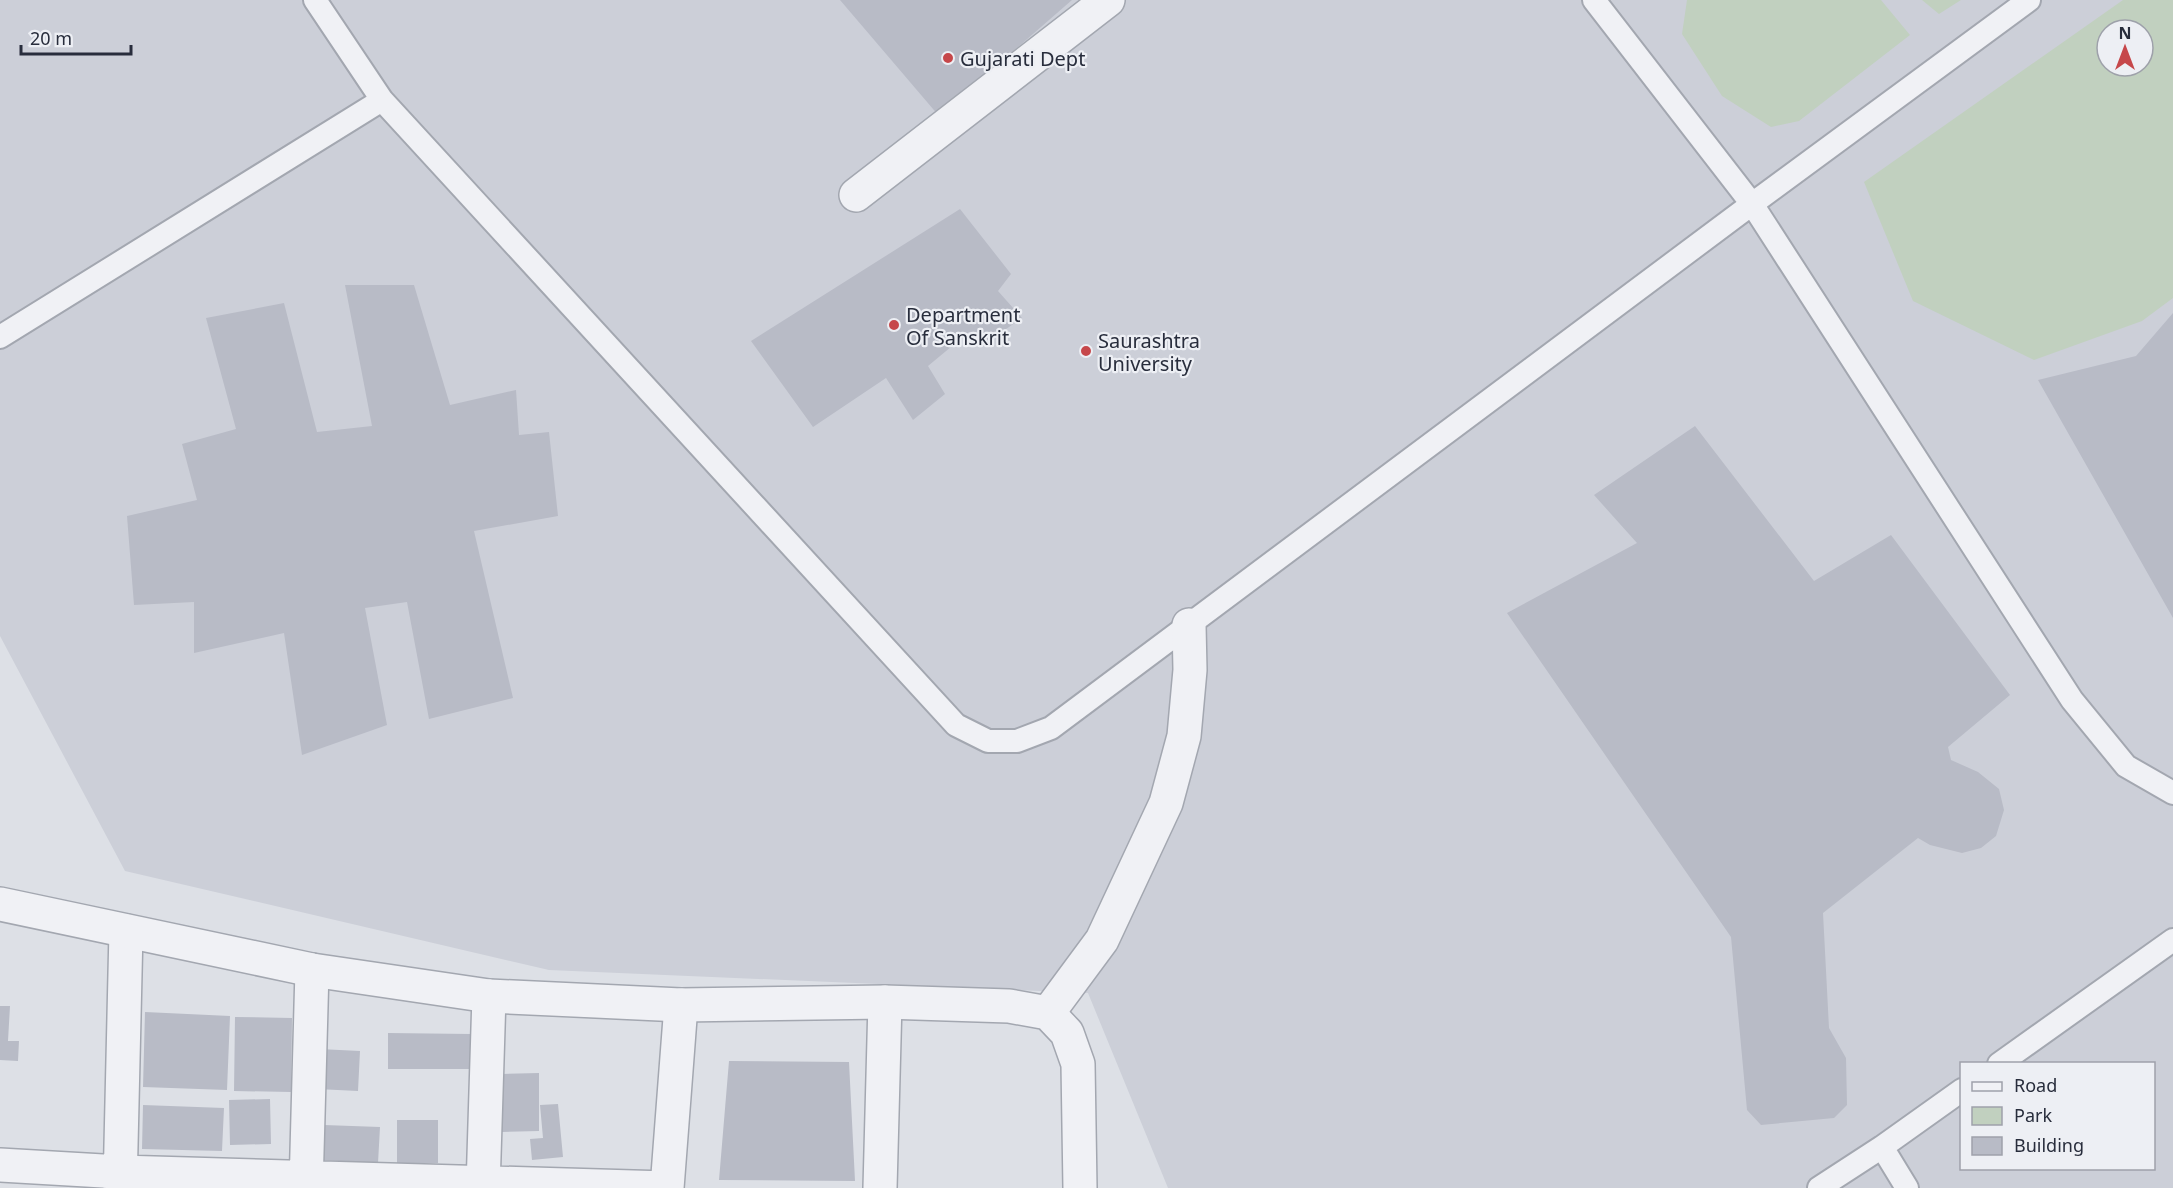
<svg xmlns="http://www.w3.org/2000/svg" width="2173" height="1188" viewBox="0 0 2173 1188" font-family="'Noto Sans',sans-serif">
  <rect width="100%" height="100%" fill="#dde0e6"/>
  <path fill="#cccfd8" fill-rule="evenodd" d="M0,0H2173V1188H1168L1088,993L549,970L125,871L0,636ZM2107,30H2143V66H2107ZM1962,1064H2154V1168H1962Z"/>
  <path fill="#c1d0bf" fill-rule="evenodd" d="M1687,0H1881L1910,35L1799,121L1771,127L1722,96L1682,34Z
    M1922,0H1961L1939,14Z
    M2123,0H2173V298L2142,321L2034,360L1913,301L1864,182ZM2107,30H2143V66H2107Z"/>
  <path fill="#b8bbc6" d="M840,0H1072L939,116Z
    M960,209L1011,274L998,291L1022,318L983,345L969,332L928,366L945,394L913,420L886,378L813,427L751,341Z
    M345,285H414L450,405L516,390L519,435L549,432L558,516L474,531L513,698L429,719L407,602L365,608L387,725L302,755L284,633L194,653V602L134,605L127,516L197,500L182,444L236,429L206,318L284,303L317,432L372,426Z
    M2173,313V618L2038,380L2136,356Z
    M1695,426L1814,581L1891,535L2010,695L1948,747L1951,760L1978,772L1999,789L2004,810L1996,836L1981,848L1962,853L1930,845L1918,838L1823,913L1829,1028L1846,1058L1847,1105L1834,1118L1761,1125L1747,1110L1731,937L1507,613L1637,543L1594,495Z
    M0,1006H10L8,1041H19L18,1061L0,1060Z
    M145,1012L230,1016L227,1090L143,1087Z
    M235,1017L292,1018L291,1092L234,1091Z
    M388,1033L471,1034V1069H388Z
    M319,1049L360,1051L358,1091L317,1089Z
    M729,1061L849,1062L855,1181L719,1180Z
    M539,1073V1131L502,1132L501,1074Z
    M270,1099L271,1144L230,1145L229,1100Z
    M558,1104L563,1157L532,1160L530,1139L543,1138L540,1105Z
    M143,1105L224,1108L222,1151L142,1149Z
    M397,1120H438V1163H397Z
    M324,1125L380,1127L378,1163L322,1160Z"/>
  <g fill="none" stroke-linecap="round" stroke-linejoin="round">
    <defs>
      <path id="service" d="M315,0L382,100L956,725L988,741H1017L1051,728L1752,204L2029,0
        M1594,0L1752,204L2072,700L2126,766L2173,793
        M0,337L382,100
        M1999,1064L2173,940
        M1882,1147L1907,1188
        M1819,1188L1882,1147L1962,1090"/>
      <path id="minor" d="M856,195L1108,0
        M1048,1013L1102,940L1166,803L1184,736L1190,670L1189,625
        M0,1165L120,1172L667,1188
        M120,1188L126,931
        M306,1188L312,970
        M483,1188L489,996
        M667,1188L681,1005
        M880,1188L885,1002"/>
      <path id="tertiary" d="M0,904L312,970L489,996L681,1005L885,1002L1009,1006L1048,1013L1067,1033L1078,1064L1080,1188"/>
    </defs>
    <use href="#service" stroke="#a3a7b0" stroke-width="26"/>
    <use href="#minor" stroke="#a3a7b0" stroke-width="36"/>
    <use href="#tertiary" stroke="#a3a7b0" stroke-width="36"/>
    <use href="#service" stroke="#f0f1f5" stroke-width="22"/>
    <use href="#minor" stroke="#f0f1f5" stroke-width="33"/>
    <use href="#tertiary" stroke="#f0f1f5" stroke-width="33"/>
  </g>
  <g fill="#c6474a" stroke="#edeff4" stroke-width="2">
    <circle cx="948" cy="58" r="6"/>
    <circle cx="894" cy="325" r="6"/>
    <circle cx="1086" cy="351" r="6"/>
  </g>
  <g text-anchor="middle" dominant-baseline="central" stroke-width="4.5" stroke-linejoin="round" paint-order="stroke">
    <g font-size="20" fill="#282d3c" stroke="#edeff4" text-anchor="start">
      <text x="960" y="58">Gujarati Dept</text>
      <text x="906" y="314">Department<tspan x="906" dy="23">Of Sanskrit</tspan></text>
      <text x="1098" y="340">Saurashtra<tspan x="1098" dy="23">University</tspan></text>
    </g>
  </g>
  <rect x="1960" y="1062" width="195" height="108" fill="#edeff4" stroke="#9ea1aa" stroke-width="1.5"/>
  <rect x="1972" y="1082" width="30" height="9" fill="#f0f1f5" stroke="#9ea1aa" stroke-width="1.5"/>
  <text x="2014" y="1092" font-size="18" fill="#282d3c">Road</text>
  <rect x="1972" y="1107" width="30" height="18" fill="#c1d0bf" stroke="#9ea1aa" stroke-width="1.5"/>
  <text x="2014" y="1122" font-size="18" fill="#282d3c">Park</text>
  <rect x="1972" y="1137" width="30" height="18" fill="#b8bbc6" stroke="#9ea1aa" stroke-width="1.5"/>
  <text x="2014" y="1152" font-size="18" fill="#282d3c">Building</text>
  <g transform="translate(2125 48)"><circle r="28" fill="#edeff4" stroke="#9ea1aa" stroke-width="1.5"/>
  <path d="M0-4.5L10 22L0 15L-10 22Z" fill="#c6474a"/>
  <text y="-9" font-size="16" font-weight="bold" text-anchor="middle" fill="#282d3c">N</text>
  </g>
  <path d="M21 45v9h110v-9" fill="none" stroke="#282d3c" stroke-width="3"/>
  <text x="30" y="45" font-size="18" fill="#282d3c" stroke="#edeff4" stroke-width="4.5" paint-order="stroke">20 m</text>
</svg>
